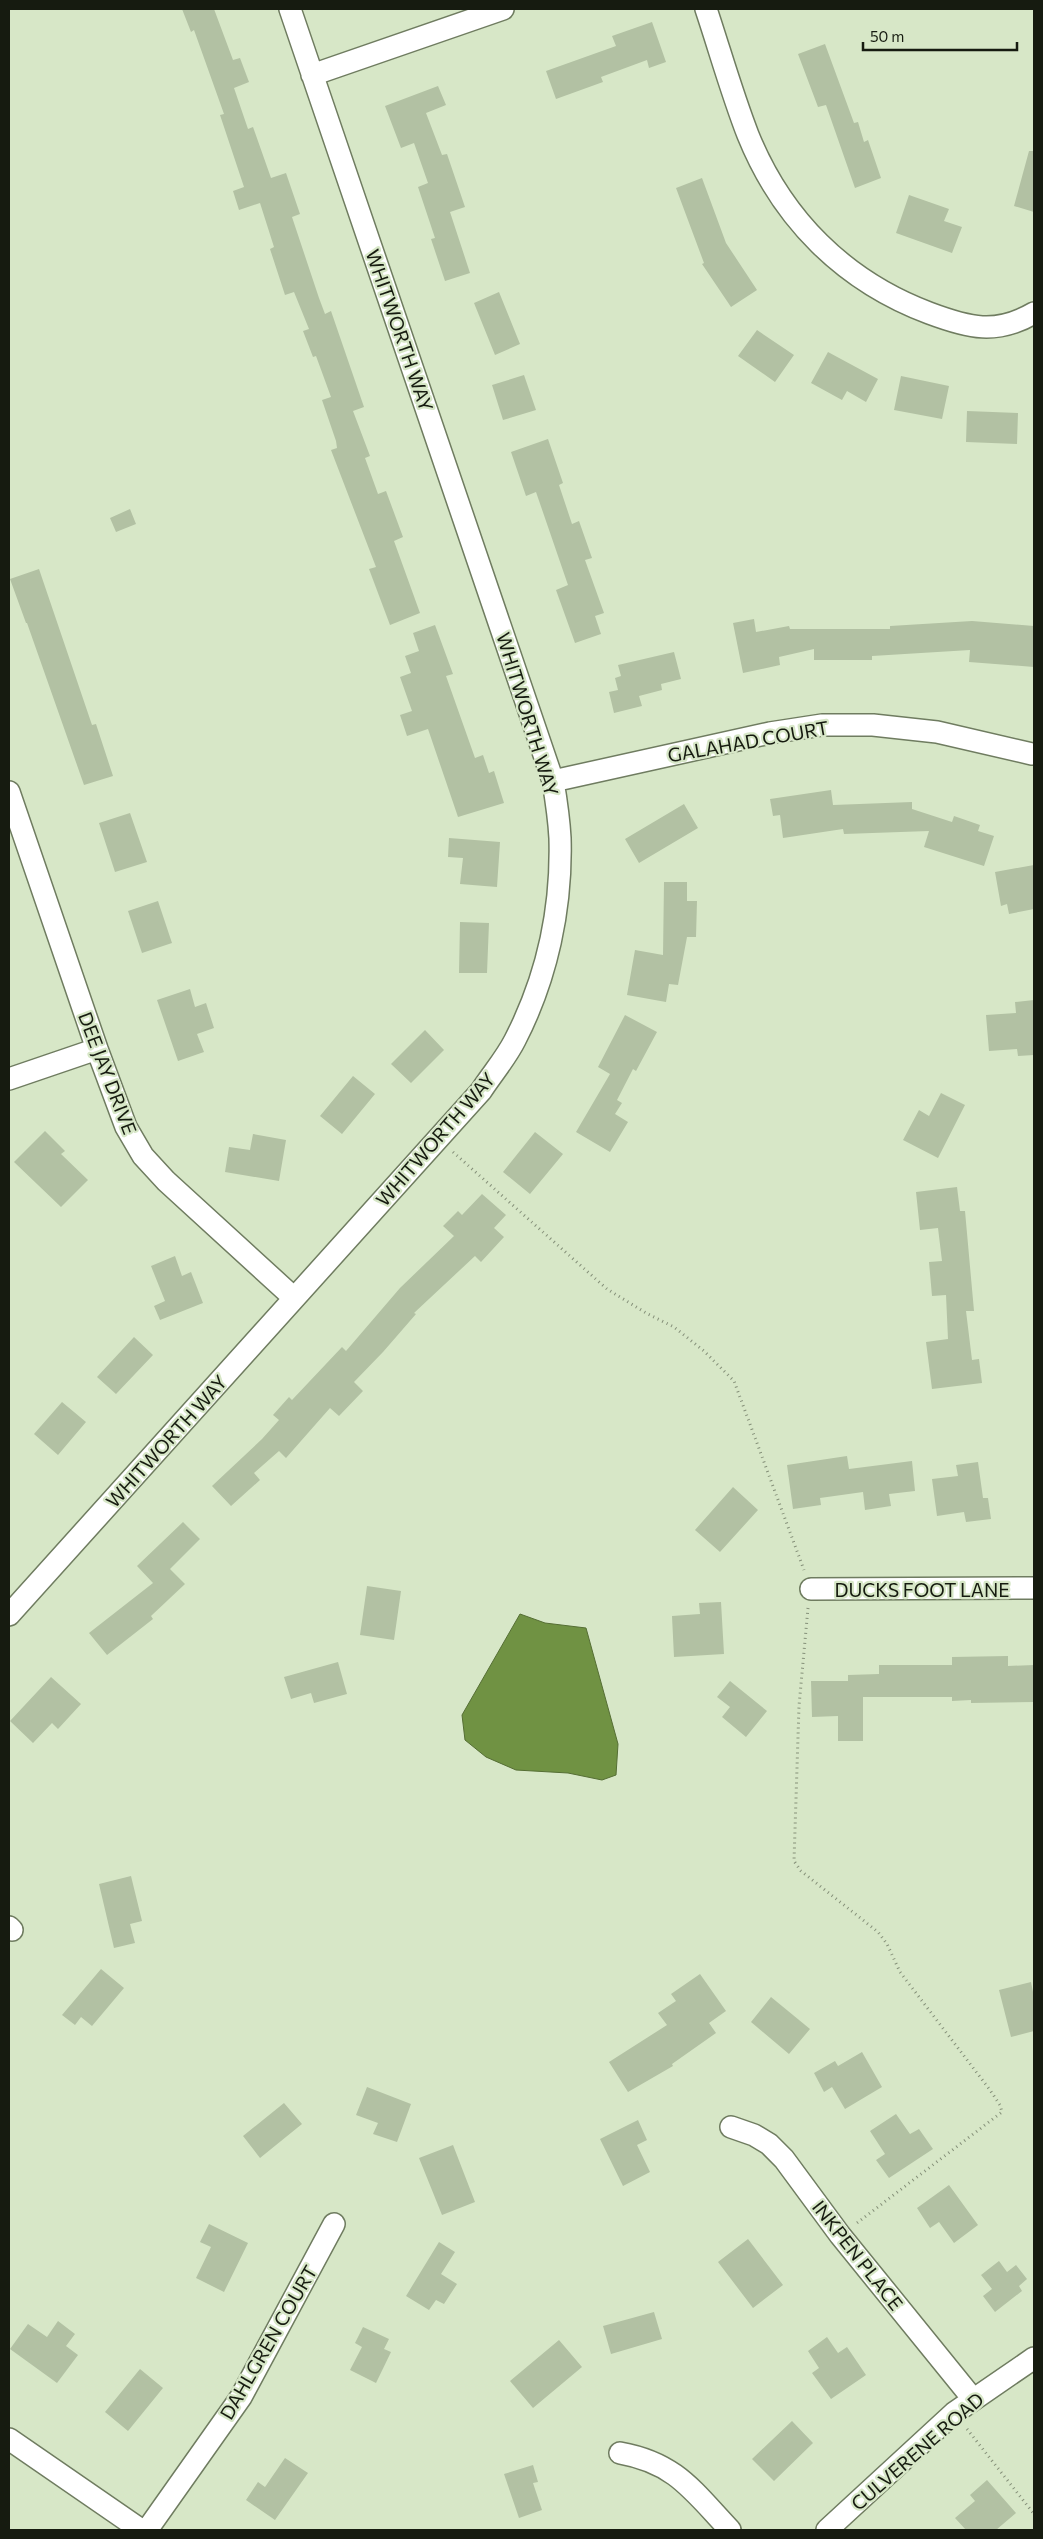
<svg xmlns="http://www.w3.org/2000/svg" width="1043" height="2539" viewBox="0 0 1043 2539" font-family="Commissioner,sans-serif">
  <rect width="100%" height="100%" fill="#d7e7c7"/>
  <path fill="#709243" stroke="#556e34" d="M520,1614L545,1623L586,1628L618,1744L616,1775L602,1780L568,1773L516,1770L486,1757L465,1740L462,1715Z"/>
  <path fill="#b2c1a3" d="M182,9H214L233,60L240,58L249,82L234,88L248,129L253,127L271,178L286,173L300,214L292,217L319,298L325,314L331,311L364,407L353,411L370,456L365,458L378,494L386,491L403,537L394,541L420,613L390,625L369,569L376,567L331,450L337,448L336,441L322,400L331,397L316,356L313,357L303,331L309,329L294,292L285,295L270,249L274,247L260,203L239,210L233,191L244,187L220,115L224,114L194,30L191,32Z
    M652,22L666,62L649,68L647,60L601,77L603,82L556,99L546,71L616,46L612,36Z
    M825,44L854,123L858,122L864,142L868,140L881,178L855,188L826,105L818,107L798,54Z
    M438,86L446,105L426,113L442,155L447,154L465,207L450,212L470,273L445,281L431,239L435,238L418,187L428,183L414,143L401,148L385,106Z
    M1029,151H1034V212L1014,206Z
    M702,178L726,243L757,290L731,307L702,264L704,263L676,188Z
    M909,195L949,209L944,221L962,227L952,253L896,233Z
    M499,292L520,344L495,355L474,303Z
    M757,330L794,355L775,382L738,356Z
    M828,352L878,379L866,402L847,391L842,400L811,383Z
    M524,375L536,410L503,420L492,385Z
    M901,376L949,386L942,419L894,410Z
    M967,411L1018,413L1017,444L966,442Z
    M548,439L563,483L559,485L572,524L579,521L592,558L585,560L604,613L595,616L601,634L575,643L556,590L568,585L536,492L526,496L511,452Z
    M130,509L136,524L116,532L110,518Z
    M39,569L92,725L96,724L113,776L84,785L27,623H26L10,579Z
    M754,619L756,632L789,626L790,629H890V626L972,621L1034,626V667L969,662L970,650L872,656V660H814V649L779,657L780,665L743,673L733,623Z
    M435,625L453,674L446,676L475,758L483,755L489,773L494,771L504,803L458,817L428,729L407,736L400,715L412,711L400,677L411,673L405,656L419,651L413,633Z
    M674,652L681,679L661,684L662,690L639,696L642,706L614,713L609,692L618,690L615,678L621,676L618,665Z
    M831,790L833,805L912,802V809L952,822L954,816L980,825L978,831L994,836L984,866L924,847L929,831L844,834L843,829L783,838L780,815L773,816L770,799Z
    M684,804L698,828L639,863L625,839Z
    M130,813L147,862L115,872L99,823Z
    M449,838L500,842L497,887L460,884L463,858L448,857Z
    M1034,865V909L1009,914L1007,904L1001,906L995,872Z
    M664,882H687V901H697L696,937H687L678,985L669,984L666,1002L627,995L635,950L663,955Z
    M158,901L172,943L142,953L128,911Z
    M460,922L489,923L487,973H459Z
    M190,989L195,1007L206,1003L214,1028L197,1034L204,1052L178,1061L157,1000Z
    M1034,1000V1055L1018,1056L1017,1049L989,1051L986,1015L1016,1013L1015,1002Z
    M625,1015L657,1032L636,1071L633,1069L617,1100L622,1103L615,1114L628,1122L610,1152L576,1132L610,1074L598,1067Z
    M425,1030L444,1050L411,1083L391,1064Z
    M353,1076L375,1094L342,1134L320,1116Z
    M941,1093L965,1105L938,1158L903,1140L919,1110L929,1116Z
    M45,1131L65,1151L61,1154L88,1180L61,1207L14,1162Z
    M535,1132L563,1154L530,1194L503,1172Z
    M253,1134L286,1140L279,1181L225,1172L229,1147L250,1150Z
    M957,1187L960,1211H965L974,1311H966L972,1360L979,1359L982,1383L932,1389L926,1342L948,1339L946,1295L932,1296L929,1262L942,1261L938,1228L920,1230L916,1192Z
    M482,1194L506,1215L494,1228L504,1237L481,1262L475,1256L414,1313L416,1314L383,1352L354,1382L363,1391L339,1416L330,1408L286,1458L279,1451L254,1473L260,1480L231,1506L212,1486L262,1439L279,1420L273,1415L289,1397L292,1400L342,1347L346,1351L400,1288L454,1236L443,1226L458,1211L462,1215Z
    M175,1256L182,1276L191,1272L203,1303L160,1320L154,1306L165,1301L151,1266Z
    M134,1337L153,1355L116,1394L97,1377Z
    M62,1402L86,1422L58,1455L34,1434Z
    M847,1456L849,1469L912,1461L915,1491L889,1494L891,1506L865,1510L863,1492L820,1498L821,1505L793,1509L787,1465Z
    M978,1462L983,1498H988L991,1519L966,1522L964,1512L937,1516L932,1479L958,1476L956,1465Z
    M733,1487L758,1510L720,1552L695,1530Z
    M183,1522L200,1539L170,1569L185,1584L151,1616L153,1619L107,1655L89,1633L153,1583L137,1566Z
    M367,1586L401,1591L394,1640L360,1635Z
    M721,1602L724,1654L674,1657L672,1616L700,1614L699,1603Z
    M1008,1656V1666L1034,1665V1702L971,1703V1700L952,1701V1697H863V1741H838V1716L812,1717L811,1681H848V1675L879,1674V1665H952V1657Z
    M338,1662L347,1694L314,1703L311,1693L291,1699L284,1677Z
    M51,1677L81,1704L58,1729L52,1723L33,1743L10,1721Z
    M730,1681L767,1711L746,1737L722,1717L730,1707L717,1697Z
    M131,1876L142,1921L130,1924L135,1943L114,1948L99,1884Z
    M101,1969L124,1988L92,2026L81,2017L75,2025L62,2015Z
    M700,1974L726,2011L709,2023L716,2033L672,2064L673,2066L628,2092L609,2062L667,2025L658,2013L676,2001L671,1994Z
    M1031,1982L1034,1997V2031L1011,2037L999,1990Z
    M771,1997L810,2029L789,2054L751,2022Z
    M862,2052L882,2087L845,2109L832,2087L824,2092L814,2073L835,2061L838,2066Z
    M367,2087L411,2104L397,2142L373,2134L378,2123L356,2115Z
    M284,2103L302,2124L260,2158L243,2136Z
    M896,2114L910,2134L919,2129L933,2149L889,2178L876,2160L885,2154L870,2131Z
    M638,2120L647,2140L637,2145L650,2172L623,2186L600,2139Z
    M453,2145L475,2202L442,2215L419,2158Z
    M949,2185L978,2225L954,2243L939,2222L930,2228L917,2208Z
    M209,2224L248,2243L224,2292L196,2278L211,2247L200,2242Z
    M748,2239L783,2285L753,2308L718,2262Z
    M439,2242L455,2252L441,2274L457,2284L444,2304L436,2300L429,2310L406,2296Z
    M999,2261L1007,2272L1016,2265L1027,2279L1019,2286L1022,2291L995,2312L983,2296L992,2289L981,2275Z
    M654,2312L662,2339L611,2354L603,2326Z
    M58,2321L75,2334L66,2346L78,2355L57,2383L10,2349L28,2324L47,2337Z
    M363,2327L389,2339L384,2349L391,2352L376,2383L350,2370L362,2347L355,2343Z
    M827,2337L838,2353L847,2347L866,2375L831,2399L812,2373L819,2368L808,2351Z
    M559,2340L582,2367L533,2408L510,2381Z
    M140,2369L163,2388L128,2431L105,2412Z
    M792,2421L813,2443L774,2481L752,2459Z
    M285,2458L308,2473L275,2520L246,2500L258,2482L265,2487Z
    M533,2465L538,2482L533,2483L542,2510L519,2518L504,2474Z
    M987,2480L1016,2513L996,2530H966L955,2518L975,2501L970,2495Z"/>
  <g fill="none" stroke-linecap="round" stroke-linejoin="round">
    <defs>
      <path id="minor" d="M706,9C720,51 732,94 748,135C782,219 844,281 929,313C969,328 996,335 1034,313
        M312,75L503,9
        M553,781L770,733L822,725H873L937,732L1032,754
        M9,792L97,1049L126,1127L143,1156L166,1181L294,1298
        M9,1079L97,1049
        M811,1589L1034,1588
        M9,1615L481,1091C492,1074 506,1058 515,1040C547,978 562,908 560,838C559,819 556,799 553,781L290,9
        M9,1927L12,1930
        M731,2127L754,2135L769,2144L784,2159L840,2235L973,2399
        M9,2439L141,2530
        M620,2453C676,2463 693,2491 730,2530
        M147,2530L241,2397L334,2224
        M827,2530L954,2413L1034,2358"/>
    </defs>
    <use href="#minor" stroke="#6f7c60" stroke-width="24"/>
    <path stroke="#859079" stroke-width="3" stroke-dasharray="1 4" stroke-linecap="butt" d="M453,1152L607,1289L646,1313L674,1327L704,1351L734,1381L804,1570
      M808,1608L799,1706L794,1861L801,1871L878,1932L887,1944L900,1972L990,2090L1000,2105L1002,2112L857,2223
      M967,2429L1034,2514"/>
    <use href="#minor" stroke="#fff" stroke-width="21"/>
  </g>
  <g text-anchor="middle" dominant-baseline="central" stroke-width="4.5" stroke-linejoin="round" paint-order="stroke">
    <g font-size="19" fill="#161b10" stroke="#d7e7c7">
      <text transform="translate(400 330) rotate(71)">WHITWORTH WAY</text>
      <text transform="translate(528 714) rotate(73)">WHITWORTH WAY</text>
      <text transform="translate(748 741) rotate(-10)">GALAHAD COURT</text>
      <text transform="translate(108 1073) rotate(69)">DEE JAY DRIVE</text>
      <text transform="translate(435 1139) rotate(-49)">WHITWORTH WAY</text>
      <text transform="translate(166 1441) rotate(-48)">WHITWORTH WAY</text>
      <text x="922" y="1589">DUCKS FOOT LANE</text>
      <text transform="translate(858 2255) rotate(52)">INKPEN PLACE</text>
      <text transform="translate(268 2342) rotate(-60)">DAHLGREN COURT</text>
      <text transform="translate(917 2451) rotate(-41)">CULVERENE ROAD</text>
    </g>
  </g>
  <rect width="1043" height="2539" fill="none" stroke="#161b10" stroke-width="20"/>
  <path d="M863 42v8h154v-8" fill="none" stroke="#161b10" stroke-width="2.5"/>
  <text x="870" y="42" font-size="15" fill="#161b10" stroke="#d7e7c7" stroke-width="4" paint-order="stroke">50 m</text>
</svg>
